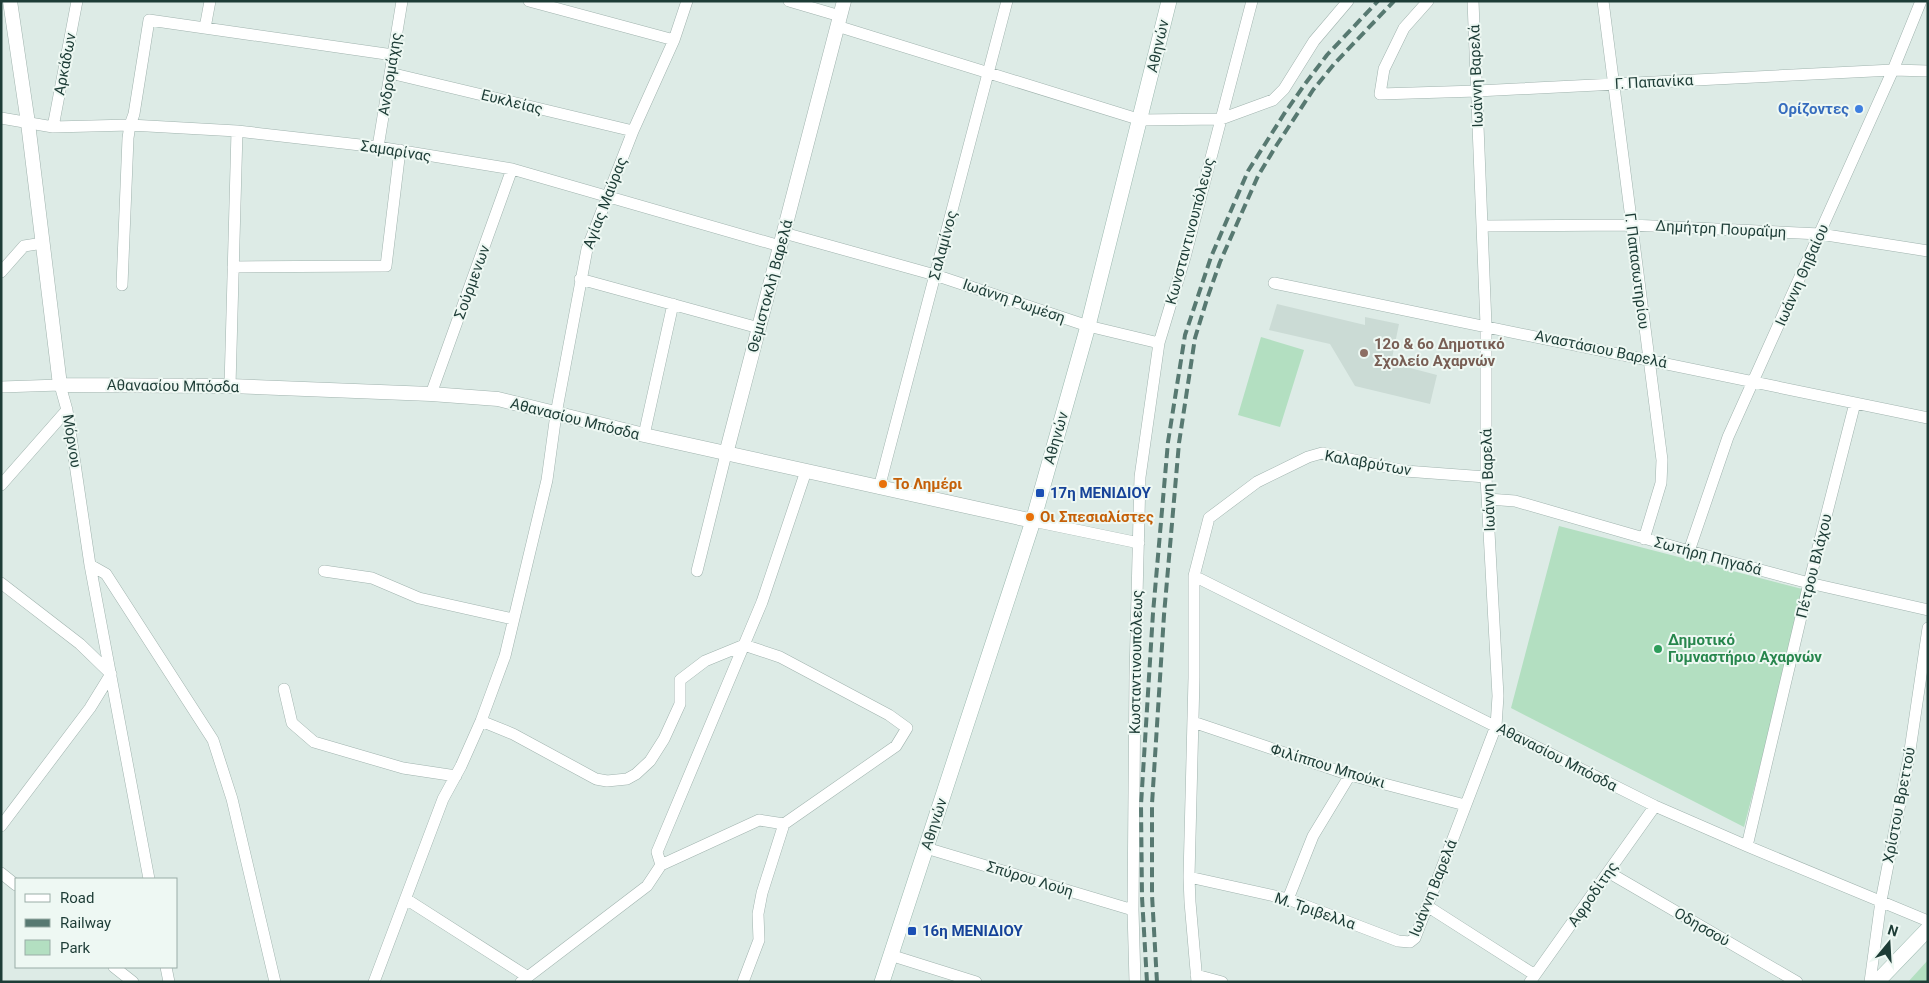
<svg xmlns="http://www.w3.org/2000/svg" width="1929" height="983" viewBox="0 0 1929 983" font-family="Roboto,sans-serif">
  <rect width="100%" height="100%" fill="#ddebe6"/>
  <path fill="#cbdbd5" d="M1277,304L1365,325V317L1399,324L1391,363L1437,375L1430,404L1355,386L1330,344L1269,330Z"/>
  <path fill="#b3dfc1" d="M1261,337L1304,350L1280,427L1238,415Z
    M1559,526L1806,590L1744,827L1511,708Z
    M1928,960V982H1908Z"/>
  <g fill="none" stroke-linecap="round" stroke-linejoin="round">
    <defs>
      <path id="minor" d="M529,1L674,40
        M789,1L840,16
        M1428,1L1404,28L1384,69L1380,94L1477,91L1893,70L1928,71
        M1603,1L1662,460L1661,483L1644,539
        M837,26L1141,120L1221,119L1273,100L1284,89L1314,41L1348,1
        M205,28L210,1
        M390,73L633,131
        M1,118L53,127L130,125L237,131L378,147L512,169L780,246
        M53,127L77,1
        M378,147L402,1
        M1482,226L1631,225L1820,234L1928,251
        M784,233L935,275L1088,326L1159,343
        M233,267L386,266L400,150
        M1,272L24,246L43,243
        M580,279L759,328
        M1274,283L1928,418
        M122,285L128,138L130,125L134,114L149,20L393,55
        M230,386L237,131
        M1,387L60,385L67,410L90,565L149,879
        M431,394L512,169
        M644,435L673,304
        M1,485L67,410
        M879,488L1007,1
        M1488,499L1515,501L1689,551L1809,583L1928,610
        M1033,521L1139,543
        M1689,551L1728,437L1893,70L1921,1
        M90,565L106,574L213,740L232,799L275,982
        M324,571L372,578L419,598L513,619
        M697,571L726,454
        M1194,576L1655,806L1747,846L1928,921
        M1,583L80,644L111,674L90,708L1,826
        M284,689L292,723L314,742L403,768L456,776
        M481,721L513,734L596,779L607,781L627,779L636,774L650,761L664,739L680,704V680L705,661L744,645L780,657L889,715L907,728L896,746L784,824L759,820L746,826L661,865L647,886L521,982
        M1193,722L1350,775L1465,805
        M1747,846L1809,583L1855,403
        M926,848L1133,910
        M661,865L657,852L762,602L806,471
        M1608,872L1797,982
        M1,873L16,885
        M1189,877L1288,899L1398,941L1410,942L1415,938L1496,726L1498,696L1486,477V325L1473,1
        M406,899L528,977
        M1288,899L1313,836L1350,775
        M1427,906L1535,975
        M890,955L976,982
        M114,967L133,982
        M166,967L169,982
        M1196,975L1222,982
        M374,982L443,799L461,766L481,721L505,656L547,480L556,414L587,249L633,131L674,40L687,1
        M743,982L759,940L758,914L762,893L784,824
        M1135,982L1133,910L1135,676L1140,477L1159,343L1185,257L1252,1
        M1197,982L1190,902L1189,877L1194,678V576L1209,518L1257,482L1308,457L1322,453L1405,471L1486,477
        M1530,982L1655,806
        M1870,982L1881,901L1909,757L1928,628"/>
      <path id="tertiary" d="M10,1L28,123L60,385L230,386L431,394L498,399L644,435L1033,521
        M726,454L844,1"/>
      <path id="secondary" d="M882,982L1033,521L1088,326L1169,1
        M1877,982L1928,929"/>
    </defs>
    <use href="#minor" stroke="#a0b3ae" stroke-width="12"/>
    <use href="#tertiary" stroke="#a0b3ae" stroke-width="15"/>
    <use href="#secondary" stroke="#9bb8af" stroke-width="16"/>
    <use href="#minor" stroke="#fff" stroke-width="11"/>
    <use href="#tertiary" stroke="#fff" stroke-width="14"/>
    <use href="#secondary" stroke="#fff" stroke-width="15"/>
    <path stroke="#577971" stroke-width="4" stroke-dasharray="10 5" stroke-linecap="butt" d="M1147,982L1142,897L1141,805L1153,613L1168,442L1185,335L1211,257L1248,171L1284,114L1305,84L1327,55L1378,1
      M1157,982L1152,895V804L1164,615L1179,443L1195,338L1207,299L1220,262L1258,176L1276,146L1313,90L1335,63L1394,1"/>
  </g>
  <circle fill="#3f7fe0" stroke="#eef8f3" stroke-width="2" cx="1859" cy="109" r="5"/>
  <circle fill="#8d6e63" stroke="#eef8f3" stroke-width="2" cx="1364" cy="353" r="5"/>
  <g fill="#e8710a" stroke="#eef8f3" stroke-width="2">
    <circle cx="883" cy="484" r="5"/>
    <circle cx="1030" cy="517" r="5"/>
  </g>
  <g fill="#1a4fb4" stroke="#eef8f3" stroke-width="2">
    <rect x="1035" y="488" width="10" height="10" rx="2.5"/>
    <rect x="907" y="926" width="10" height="10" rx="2.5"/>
  </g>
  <circle fill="#2e9e5b" stroke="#eef8f3" stroke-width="2" cx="1658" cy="649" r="5"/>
  <g text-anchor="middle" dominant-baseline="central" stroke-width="4" stroke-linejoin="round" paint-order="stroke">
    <g font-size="15" fill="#1d3c36" stroke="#eef8f3">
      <text transform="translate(1158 46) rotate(-77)">Αθηνών</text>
      <text transform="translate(65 64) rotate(-79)">Αρκάδων</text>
      <text transform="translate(390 74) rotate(-81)">Ανδρομάχης</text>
      <text transform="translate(1476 76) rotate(-92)">Ιωάννη Βαρελά</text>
      <text transform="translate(1654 82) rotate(-3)">Γ. Παπανίκα</text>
      <text transform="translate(512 102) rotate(14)">Ευκλείας</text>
      <text transform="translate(396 151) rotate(9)">Σαμαρίνας</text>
      <text transform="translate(605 203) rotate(-69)">Αγίας Μαύρας</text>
      <text transform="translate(1721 229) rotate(3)">Δημήτρη Πουραΐμη</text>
      <text transform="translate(1190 231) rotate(-75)">Κωνσταντινουπόλεως</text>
      <text transform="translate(943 245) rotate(-75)">Σαλαμίνος</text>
      <text transform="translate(1637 271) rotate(83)">Γ. Παπασωτηρίου</text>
      <text transform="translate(1802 275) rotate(-66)">Ιωάννη Θηβαίου</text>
      <text transform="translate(472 282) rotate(-70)">Σούρμενων</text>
      <text transform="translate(770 286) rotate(-75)">Θεμιστοκλή Βαρελά</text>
      <text transform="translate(1014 301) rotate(19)">Ιωάννη Ρωμέση</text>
      <text transform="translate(1601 349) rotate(12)">Αναστάσιου Βαρελά</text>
      <text transform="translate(173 386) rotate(1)">Αθανασίου Μπόσδα</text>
      <text transform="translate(575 419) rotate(14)">Αθανασίου Μπόσδα</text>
      <text transform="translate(1056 438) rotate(-74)">Αθηνών</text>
      <text transform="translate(72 441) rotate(81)">Μόρνου</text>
      <text transform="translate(1368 463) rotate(10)">Καλαβρύτων</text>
      <text transform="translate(1488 480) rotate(-92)">Ιωάννη Βαρελά</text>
      <text transform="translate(1708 556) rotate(15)">Σωτήρη Πηγαδά</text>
      <text transform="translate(1814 566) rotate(-76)">Πέτρου Βλάχου</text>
      <text transform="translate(1136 662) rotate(-89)">Κωσταντινουπόλεως</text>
      <text transform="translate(1557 757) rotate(27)">Αθανασίου Μπόσδα</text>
      <text transform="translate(1328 766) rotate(17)">Φιλίππου Μπούκι</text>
      <text transform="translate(1899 805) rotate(-79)">Χρίστου Βρεττού</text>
      <text transform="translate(934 824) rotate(-72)">Αθηνών</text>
      <text transform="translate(1030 879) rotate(17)">Σπύρου Λούη</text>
      <text transform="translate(1433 888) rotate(-68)">Ιωάννη Βαρελά</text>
      <text transform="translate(1593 894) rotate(-55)">Αφροδίτης</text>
      <text transform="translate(1315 911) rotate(19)">Μ. Τριβελλα</text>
      <text transform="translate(1702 927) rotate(30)">Οδησσού</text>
    </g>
    <g font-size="15" font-weight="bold" fill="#366cbe" stroke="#eef8f3" text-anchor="end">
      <text x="1849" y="109">Ορίζοντες</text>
    </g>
    <g font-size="15" font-weight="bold" fill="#785e54" stroke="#eef8f3" text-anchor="start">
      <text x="1374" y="344">12ο &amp; 6ο Δημοτικό<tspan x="1374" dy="17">Σχολείο Αχαρνών</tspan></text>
    </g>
    <g font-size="15" font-weight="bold" fill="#c56008" stroke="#eef8f3" text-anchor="start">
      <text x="893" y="484">Το Λημέρι</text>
      <text x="1040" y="517">Οι Σπεσιαλίστες</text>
    </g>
    <g font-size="15" font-weight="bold" fill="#164399" stroke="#eef8f3" text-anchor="start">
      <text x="1050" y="493">17η ΜΕΝΙΔΙΟΥ</text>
      <text x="922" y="931">16η ΜΕΝΙΔΙΟΥ</text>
    </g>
    <g font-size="15" font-weight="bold" fill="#27864d" stroke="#eef8f3" text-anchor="start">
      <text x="1668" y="640">Δημοτικό<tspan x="1668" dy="17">Γυμναστήριο Αχαρνών</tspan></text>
    </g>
  </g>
  <rect width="1929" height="983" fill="none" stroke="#1d3c36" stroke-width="5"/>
  <rect x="15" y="878" width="162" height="90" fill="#eef8f3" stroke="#9aada7"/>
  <rect x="25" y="894" width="25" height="8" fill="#ffffff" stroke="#9aada7"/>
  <text x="60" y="903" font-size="15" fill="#1d3c36">Road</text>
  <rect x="25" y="919" width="25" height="8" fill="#577971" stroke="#9aada7"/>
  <text x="60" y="928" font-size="15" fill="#1d3c36">Railway</text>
  <rect x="25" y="940" width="25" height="15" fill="#b3dfc1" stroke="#9aada7"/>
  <text x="60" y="953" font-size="15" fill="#1d3c36">Park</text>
  <g transform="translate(1889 943) rotate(18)" stroke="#eef8f3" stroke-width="4" paint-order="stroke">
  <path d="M0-4L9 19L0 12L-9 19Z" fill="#1d3c36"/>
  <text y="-8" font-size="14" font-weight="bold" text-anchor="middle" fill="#1d3c36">N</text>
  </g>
</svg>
